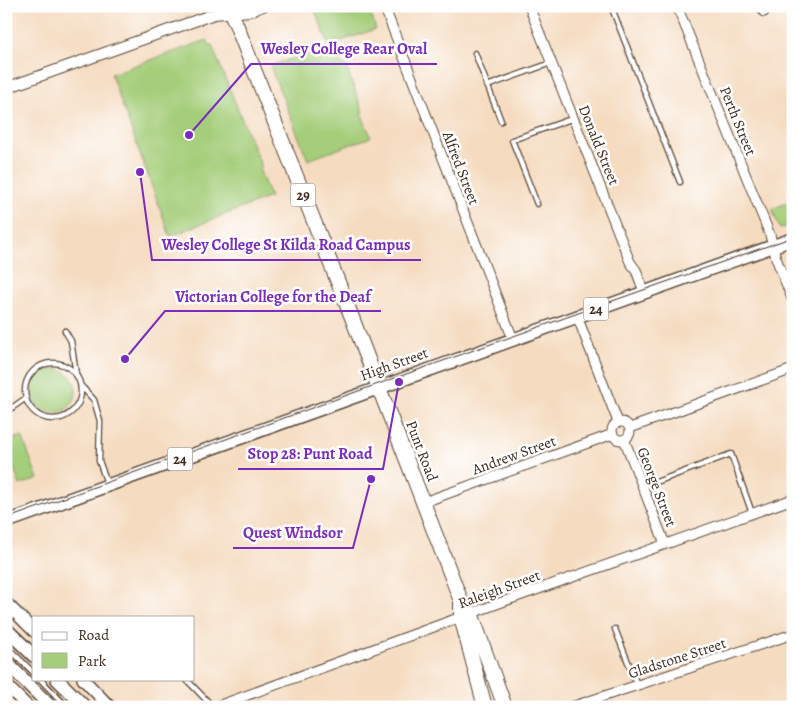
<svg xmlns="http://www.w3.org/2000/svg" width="799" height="713" viewBox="0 0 799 713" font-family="Alegreya,serif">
  <rect width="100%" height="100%" fill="#fff"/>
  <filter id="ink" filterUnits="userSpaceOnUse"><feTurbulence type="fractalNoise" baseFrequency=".02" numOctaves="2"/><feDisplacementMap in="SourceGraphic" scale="10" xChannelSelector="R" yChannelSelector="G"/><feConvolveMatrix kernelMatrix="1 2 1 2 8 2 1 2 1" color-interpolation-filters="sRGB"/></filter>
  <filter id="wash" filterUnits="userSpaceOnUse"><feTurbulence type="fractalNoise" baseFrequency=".0096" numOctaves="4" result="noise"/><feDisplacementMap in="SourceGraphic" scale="20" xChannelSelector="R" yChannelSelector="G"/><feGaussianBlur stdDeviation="1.12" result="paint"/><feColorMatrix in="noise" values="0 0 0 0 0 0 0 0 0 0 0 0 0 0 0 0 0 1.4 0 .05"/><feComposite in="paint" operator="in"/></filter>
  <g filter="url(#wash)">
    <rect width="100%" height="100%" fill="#f5dcc1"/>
    <path fill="#a5ce7a" stroke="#707c4c" d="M313,6H368L376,29L329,45Z
      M207,40L210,46H212L262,168L259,169L270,197L170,236L111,74Z
      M332,45L341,65L345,64L363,112L361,113L371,137L308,160L270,66Z
      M793,200V224L780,229L772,209Z
      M32 391a22 22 0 1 1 44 0a22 22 0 1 1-44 0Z
      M22,436L38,479L20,485L6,447V442Z"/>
  </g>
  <g filter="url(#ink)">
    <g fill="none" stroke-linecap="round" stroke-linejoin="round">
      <defs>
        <path id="service" d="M611,6L680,182
          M475,53L501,121
          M487,86L551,63
          M537,204L512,140L574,118
          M65,331L71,341L76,374
          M25 391a28 28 0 1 1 56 0a28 28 0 1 1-56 0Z
          M81,386L94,400L100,421L99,461L107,483
          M6,412L26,398
          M643,487L731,454L752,513
          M615,629L637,685
          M6,646L34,673
          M40,679L67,707
          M186,679L213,707"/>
        <path id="minor" d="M384,6L513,339
          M529,6L630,262L636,270L644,292
          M677,6L770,235L776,258L793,301
          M761,6L764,12
          M577,316L618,422
          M612 431a9 9 0 1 1 18 0a9 9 0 1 1-18 0Z
          M630,428L793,369
          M624,439L665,544
          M424,502L613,434
          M215,707L502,602L793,499
          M571,707L793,634"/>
        <path id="tertiary" d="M6,88L214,14L250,11L263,6"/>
        <path id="secondary" d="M6,603L34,631
          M83,679L110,707
          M6,685L28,707"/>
        <path id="primary" d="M6,522L793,239
          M6,629L34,656
          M6,662L51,707
          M57,679L85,707"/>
        <path id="trunk" d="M228,6L236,24L351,315L461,601L471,613L505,707
          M461,601V617L485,707"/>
      </defs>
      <use href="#service" stroke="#574536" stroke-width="7"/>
      <use href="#minor" stroke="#574536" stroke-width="11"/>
      <use href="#tertiary" stroke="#574536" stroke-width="12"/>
      <use href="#secondary" stroke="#574536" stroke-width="14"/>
      <use href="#primary" stroke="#574536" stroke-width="15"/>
      <use href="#trunk" stroke="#574536" stroke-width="16"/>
      <use href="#service" stroke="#fff" stroke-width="4.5"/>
      <use href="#minor" stroke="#fff" stroke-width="9"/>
      <use href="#tertiary" stroke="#fff" stroke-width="10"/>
      <use href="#secondary" stroke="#fff" stroke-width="11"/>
      <use href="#primary" stroke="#fff" stroke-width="12"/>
      <use href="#trunk" stroke="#fff" stroke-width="14"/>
      <path stroke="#3b2a1e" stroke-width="1" d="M6,519L364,389L793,237
        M6,650L34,677
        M44,679L71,707"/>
    </g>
  </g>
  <g text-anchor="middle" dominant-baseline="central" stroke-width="5" stroke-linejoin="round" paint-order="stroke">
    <g fill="#fff" stroke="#766a62" stroke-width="1">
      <rect x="290.5" y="183.5" width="25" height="23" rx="4"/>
      <rect x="583.5" y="297.5" width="25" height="23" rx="4"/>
      <rect x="167.5" y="447.5" width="25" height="23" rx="4"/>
    </g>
    <g font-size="14" font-weight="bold" fill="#3b2a1e">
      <text x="303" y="195">29</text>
      <text x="596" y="309">24</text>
      <text x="180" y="459">24</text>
    </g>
    <g font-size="15" fill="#3b2a1e" stroke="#fff">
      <text transform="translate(738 121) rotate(68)">Perth Street</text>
      <text transform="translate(599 145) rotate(68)">Donald Street</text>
      <text transform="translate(461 168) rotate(69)">Alfred Street</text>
      <text transform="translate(394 364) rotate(-20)">High Street</text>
      <text transform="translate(422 451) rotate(69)">Punt Road</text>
      <text transform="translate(514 455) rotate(-20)">Andrew Street</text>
      <text transform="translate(657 487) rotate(69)">George Street</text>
      <text transform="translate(499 589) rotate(-20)">Raleigh Street</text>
      <text transform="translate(677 658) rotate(-18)">Gladstone Street</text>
    </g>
  </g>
  <path fill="none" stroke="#7b2cbf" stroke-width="2" d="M189 135L251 64H437M140 172L152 260H421M125 359L165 311H381M399 382L383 469H238M371 479L353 548H233"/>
  <g fill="#7b2cbf" stroke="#fff" stroke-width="2">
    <circle cx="189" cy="135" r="5"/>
    <circle cx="140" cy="172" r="5"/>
    <circle cx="125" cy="359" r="5"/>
    <circle cx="399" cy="382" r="5"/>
    <circle cx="371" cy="479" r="5"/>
  </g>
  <g font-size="16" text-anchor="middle" font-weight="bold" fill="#7b2cbf" stroke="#fff" stroke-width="5" stroke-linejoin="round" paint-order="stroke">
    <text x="344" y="54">Wesley College Rear Oval</text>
    <text x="286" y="250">Wesley College St Kilda Road Campus</text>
    <text x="273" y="302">Victorian College for the Deaf</text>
    <text x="310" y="459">Stop 28: Punt Road</text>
    <text x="293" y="538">Quest Windsor</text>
  </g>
  <rect width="799" height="713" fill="none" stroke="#fff" stroke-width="25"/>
  <rect x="32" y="616" width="162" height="65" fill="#ffffff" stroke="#b1aaa5"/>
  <rect x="42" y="632" width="25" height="8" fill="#ffffff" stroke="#b1aaa5"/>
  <text x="78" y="640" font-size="15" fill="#3b2a1e">Road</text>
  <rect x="42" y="653" width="25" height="15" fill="#a5ce7a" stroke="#b1aaa5"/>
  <text x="78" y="666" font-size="15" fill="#3b2a1e">Park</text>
</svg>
